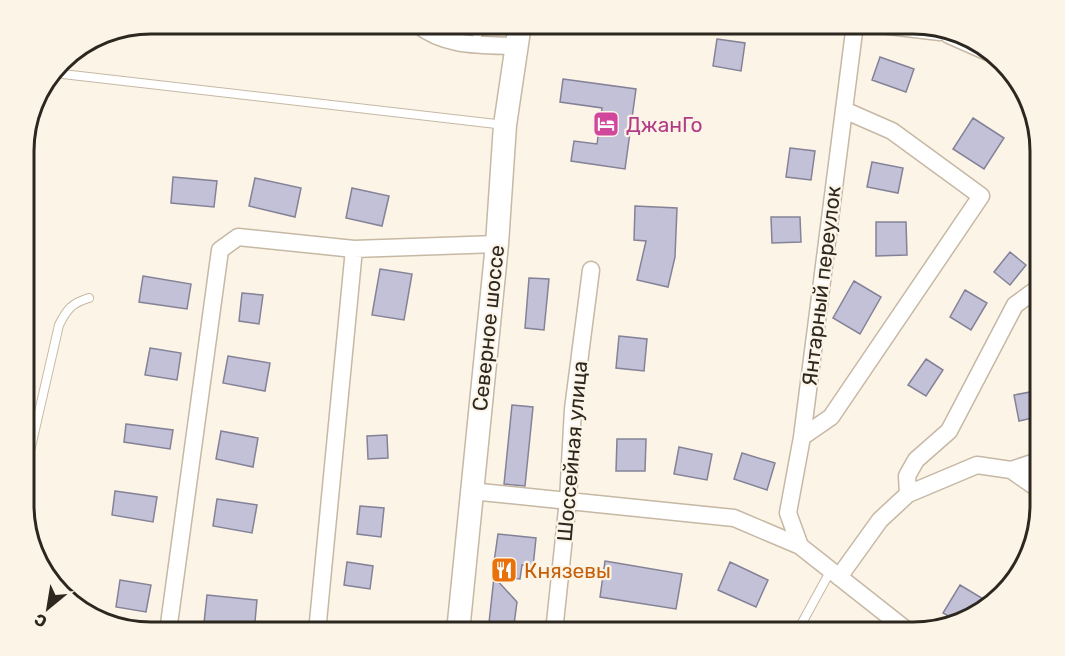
<svg xmlns="http://www.w3.org/2000/svg" width="1065" height="656" viewBox="0 0 1065 656" font-family="Rubik,sans-serif">
  <rect width="100%" height="100%" fill="#fdf4e8"/>
  <path fill="#c2c1d7" stroke="#848297" stroke-width="1.5" d="M717,39L745,43L741,71L713,66Z
    M880,57L914,69L906,92L872,80Z
    M563,79L636,89L625,169L571,161L574,141L597,144L602,108L560,102Z
    M973,118L1004,138L984,169L953,149Z
    M790,148L815,151L811,180L786,177Z
    M872,162L903,168L898,193L867,187Z
    M173,177L217,181L214,207L171,203Z
    M255,178L301,188L295,217L249,206Z
    M352,188L389,196L382,226L346,218Z
    M635,206L677,208L675,257L668,287L637,280L646,241L634,240Z
    M771,217H800L801,242L772,243Z
    M876,222H906L907,255L876,256Z
    M1010,252L1026,265L1010,285L994,272Z
    M380,269L412,274L404,320L372,315Z
    M143,276L191,284L187,309L139,302Z
    M529,278L549,279L544,330L525,328Z
    M854,281L881,297L860,334L833,318Z
    M965,290L987,303L971,330L950,317Z
    M242,293L263,295L259,324L239,321Z
    M619,336L647,339L644,371L616,368Z
    M150,348L181,353L177,380L145,375Z
    M228,356L270,363L265,391L223,383Z
    M926,359L943,370L926,396L908,385Z
    M1041,390V416L1019,421L1014,395Z
    M512,405L533,407L525,486L504,484Z
    M126,424L173,430L170,449L124,442Z
    M221,431L258,438L253,467L216,459Z
    M387,435L388,458L368,459L367,436Z
    M617,439H646L645,471H616Z
    M679,447L712,454L707,480L674,474Z
    M742,453L775,463L767,490L734,479Z
    M115,491L157,497L153,522L112,515Z
    M217,499L257,505L252,533L213,526Z
    M360,506L384,508L381,537L357,534Z
    M498,534L536,538L533,567L522,565L520,579L492,576Z
    M605,561L682,574L676,609L600,597Z
    M347,562L373,566L370,589L344,585Z
    M730,562L768,580L756,607L718,590Z
    M494,577L517,602L513,632H488Z
    M120,580L151,585L146,612L116,607Z
    M960,585L985,600L976,615L957,621L943,613Z
    M207,595L257,600L254,632H203Z"/>
  <g fill="none" stroke-linecap="round" stroke-linejoin="round">
    <defs>
      <path id="service" d="M476,44L479,24
        M54,73L505,125
        M25,473L59,325C67,309 72,303 89,298
        M797,632L831,570"/>
      <path id="minor" d="M417,24C444,47 482,45 515,46
        M872,24L940,32
        M949,35L992,54
        M802,437L831,417L981,196L892,131L844,110
        M1011,470L1041,491
        M471,491L734,518L800,546L909,632
        M908,494L907,476L916,460L949,431L1015,305L1041,286
        M800,546L788,513L802,437L855,24
        M839,577L880,520L908,494L977,465L1011,470L1041,460
        M172,632L169,624L220,250L238,237L354,249
        M317,632L354,249L497,244
        M554,632L568,500L573,409L591,270"/>
      <path id="secondary" d="M458,632L497,244L505,125L520,24"/>
    </defs>
    <use href="#service" stroke="#c6b8a4" stroke-width="10"/>
    <use href="#minor" stroke="#c6b8a4" stroke-width="19"/>
    <use href="#secondary" stroke="#c6b8a4" stroke-width="25"/>
    <use href="#service" stroke="#fff" stroke-width="8"/>
    <use href="#minor" stroke="#fff" stroke-width="16"/>
    <use href="#secondary" stroke="#fff" stroke-width="22"/>
  </g>
  <defs>
    <symbol id="hotel-square" viewBox="-11 -11 22 22"><rect x="-9" y="-9" width="18" height="18" rx="4" fill="#d1479c" stroke="#fdf4e8"/><path d="M-6-4.5h1.5V1H6V5H4.5V3h-9V5H-6ZM-4 0a1.8 1.8 0 1 1 3.6 0ZM.5 0V-2.5h3Q6-2.5 6 0Z" fill="#fff"/></symbol>
    <symbol id="restaurant-square" viewBox="-11 -11 22 22"><rect x="-9" y="-9" width="18" height="18" rx="4" fill="#e8710a" stroke="#fdf4e8"/><path d="M-5-6h1v4h1v-4h1v4h1v-4h1v5L-1.5 .5V6h-2V.5L-5-1ZM5-6V6H3V1.5H1.5Q1.5-4 5-6Z" fill="#fff"/></symbol>
  </defs>
  <g fill-rule="evenodd">
    <use href="#hotel-square" x="591" y="109" width="30" height="30"/>
    <use href="#restaurant-square" x="489" y="555" width="30" height="30"/>
  </g>
  <g text-anchor="middle" dominant-baseline="central" stroke-width="4.5" stroke-linejoin="round" paint-order="stroke">
    <g font-size="21" fill="#b23c85" stroke="#fdf4e8" text-anchor="start">
      <text x="626" y="124">ДжанГо</text>
    </g>
    <g font-size="21" fill="#2c271f" stroke="#fdf4e8">
      <text transform="translate(821 286) rotate(-83)">Янтарный переулок</text>
      <text transform="translate(488 328) rotate(-84)">Северное шоссе</text>
      <text transform="translate(572 451) rotate(-85)">Шоссейная улица</text>
    </g>
    <g font-size="21" fill="#c56008" stroke="#fdf4e8" text-anchor="start">
      <text x="524" y="570">Князевы</text>
    </g>
  </g>
  <path d="M0 0H1065V656H0ZM151 34H913A117 117 0 0 1 1030 151V505A117 117 0 0 1 913 622H151A117 117 0 0 1 34 505V151A117 117 0 0 1 151 34Z" fill="#fdf4e8" fill-rule="evenodd"/>
  <path fill="none" stroke="#2c271f" stroke-width="3" d="M151 34H913A117 117 0 0 1 1030 151V505A117 117 0 0 1 913 622H151A117 117 0 0 1 34 505V151A117 117 0 0 1 151 34Z"/>
  <g transform="translate(48 608) rotate(210)" stroke="#fdf4e8" stroke-width="4.5" paint-order="stroke">
  <path d="M0-4.5L10 22L0 15L-10 22Z" fill="#2c271f"/>
  <text y="-9" font-size="16" font-weight="bold" text-anchor="middle" fill="#2c271f">С</text>
  </g>
</svg>
